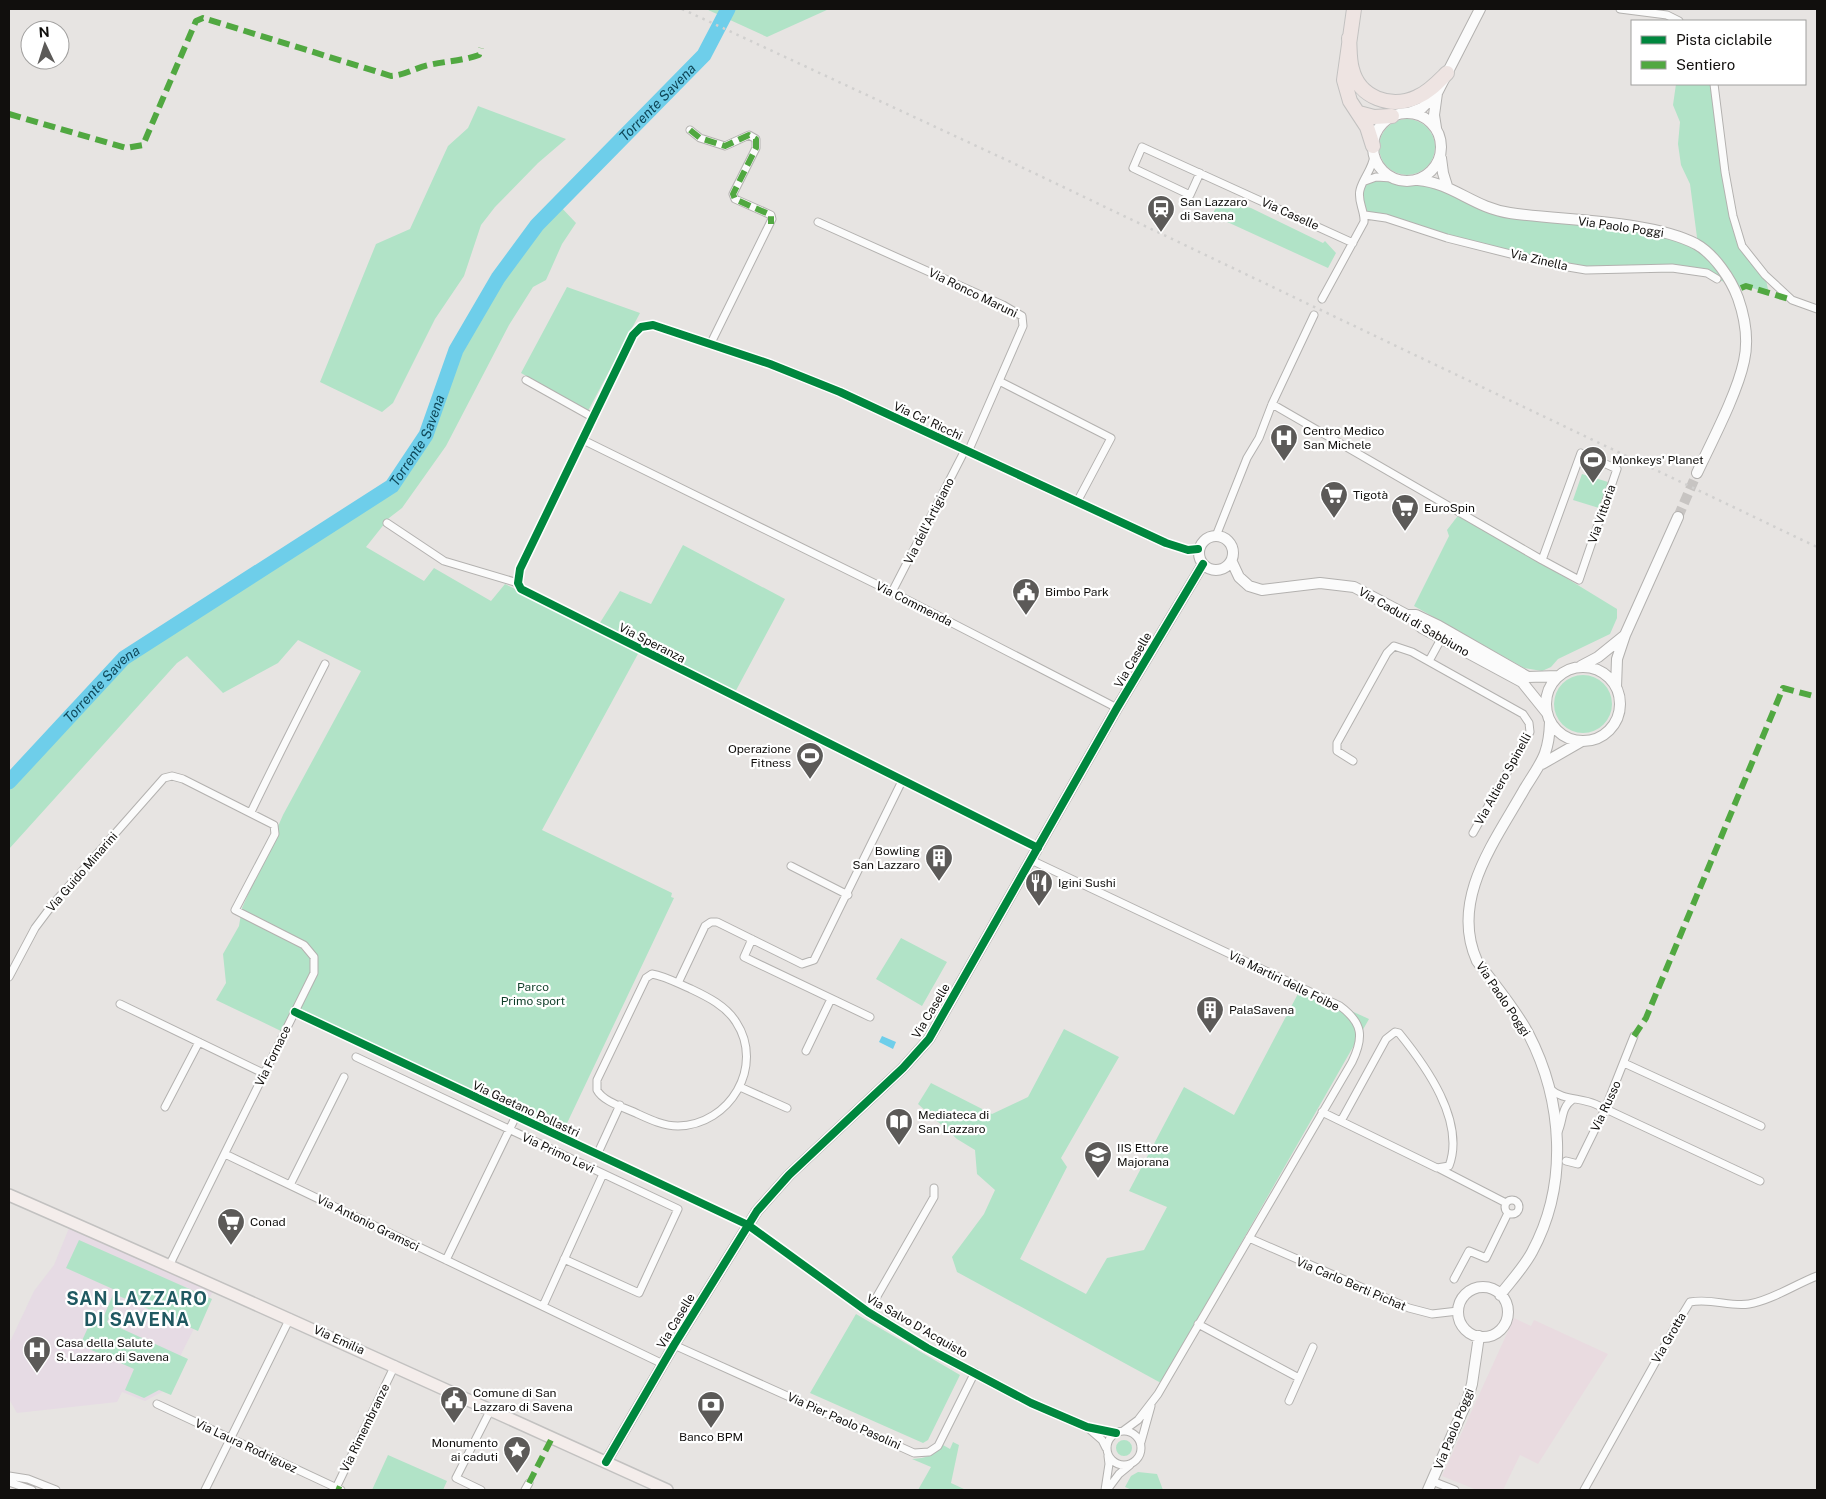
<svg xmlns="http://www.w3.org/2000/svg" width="1826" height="1499" viewBox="0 0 1826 1499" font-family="'Public Sans',sans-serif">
  <rect width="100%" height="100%" fill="#e7e4e2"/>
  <path fill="#e9dbe0" d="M1514,1318L1531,1326L1534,1320L1608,1354L1538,1464L1520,1455L1503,1490H1477L1442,1476Z"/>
  <path fill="#e6dbe4" d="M69,1228L213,1291L162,1392L145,1401L122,1392L117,1402L17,1413L9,1399V1344L34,1291L54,1265Z"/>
  <path fill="#b1e3c7" d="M706,9H829L767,37Z
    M1676,84H1714L1733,216L1742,246L1765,275L1769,294L1747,286L1741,288L1694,271L1586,270L1365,215L1362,185L1365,181L1392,178L1401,181L1418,180L1472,202L1628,227L1698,245L1690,184L1681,165L1678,144L1680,122L1673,105Z
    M478,106L566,139L538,163L495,207L481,225L464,276L435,319L393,403L382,412L320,382L376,244L410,229L448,146L468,128Z
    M1379 147a28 28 0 1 1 56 0a28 28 0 1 1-56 0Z
    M1220,200L1251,208L1323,243L1325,241L1336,253L1328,268L1212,215Z
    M558,204L576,223L562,244L546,280L533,287L509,325L446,446L402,508L389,518L366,547L424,581L434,568L491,601L505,584L596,629L620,591L651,604L683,545L785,599L733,696L639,652L542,830L672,893L671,897L674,898L560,1138L292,1009L281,1031L216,1000L226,983L223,954L239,926L242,908L283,815L361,671L298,640L278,663L223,693L187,656L177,663L9,849V782L124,658L392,486L426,435L456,350L498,278L537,225Z
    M567,287L640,313L588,411L521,373Z
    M1582,474L1608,482L1599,508L1573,500Z
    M1460,513L1617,609V618L1610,634L1558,659L1551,667L1542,671L1524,668L1414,606L1449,536L1447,530Z
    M1554 704a29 29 0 1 1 58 0a29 29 0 1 1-58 0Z
    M901,938L947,962L922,1006L876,979Z
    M1301,988L1369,1019L1161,1383L957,1272L952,1257L984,1214L995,1190L977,1174L975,1150L957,1139L918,1104L931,1083L992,1114L1028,1097L1064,1029L1119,1057L1061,1158L1067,1167L1020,1259L1086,1294L1107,1258L1144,1250L1167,1207L1129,1191L1184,1087L1234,1115Z
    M79,1240L212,1299L198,1331L119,1296L107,1322L188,1359L171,1395L159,1390L144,1398L125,1390L134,1369L80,1345L91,1321L100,1325L115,1290L66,1268Z
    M856,1314L960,1375L928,1440L923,1443L810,1393Z
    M1116 1448a8 8 0 1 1 16 0a8 8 0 1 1-16 0Z
    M953,1442L959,1445L951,1483L966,1490H918L931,1467L912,1459C926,1458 934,1456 943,1445L950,1449Z
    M388,1455L447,1481L443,1490H372Z
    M1138,1472L1157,1474L1163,1490H1132L1125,1487L1131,1476Z"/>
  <path fill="#6eceea" d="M882,1036L896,1042L893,1049L879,1042Z"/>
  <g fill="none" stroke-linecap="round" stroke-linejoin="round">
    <path stroke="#6eceea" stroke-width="15" id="s1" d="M9,782L124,658L392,486L426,435L456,350L498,278L537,225L704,55L728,9"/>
    <path stroke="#c7c4c2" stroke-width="10" stroke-dasharray="10 5" stroke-linecap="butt" d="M1678,517L1697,473"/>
    <defs>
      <path id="street" d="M1620,9L1667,15L1679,21
        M1714,84L1725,172L1733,216L1742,246L1765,275L1792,300L1817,309
        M690,130L700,138L725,146L749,135L756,139V148L733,194L735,199L771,215L772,219L710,345
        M1200,173L1190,195L1133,168L1142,147L1353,243
        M1365,181L1376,177L1392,178
        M1365,215L1386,218L1447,238L1550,264L1586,270L1672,268L1707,273L1717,279
        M818,222L1003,305L1022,316L1023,326L968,452
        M1322,299L1364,222C1365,211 1357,201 1360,190C1363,178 1372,170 1374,156
        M526,380L594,418
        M999,381L1111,438L1077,502
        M1272,404L1542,560L1579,580L1617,469L1581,453L1542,560
        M583,440L892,592L1117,708
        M387,523L444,561L518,583
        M1216,536L1247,458L1259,438L1272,404L1314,315
        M892,592L965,450
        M1429,661L1441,639
        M1353,761L1337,751V743L1387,653L1394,646L1412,652L1523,714L1529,723L1530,732L1473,833
        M251,812C275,762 300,713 325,664
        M1038,848L521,589L518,583L520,569L633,335L641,327L653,325L770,364L840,392L1166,543L1188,550L1198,549
        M1031,860L1340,1006C1363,1023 1364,1037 1352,1062L1158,1394L1138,1420L1123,1431
        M791,866L848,895
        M752,939L744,957L870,1017
        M652,974C665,976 679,984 691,989C708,997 726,1006 736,1022C765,1066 730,1125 678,1126C664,1126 651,1120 638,1114C626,1108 603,1102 597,1090V1080L646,978Z
        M9,977L35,928L53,904L164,778L172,776L183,779L274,825L275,834L235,910L304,945L314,957V973L169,1266
        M678,983L705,926L711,922H717L802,964L814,960L902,781
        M120,1004L265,1074
        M295,1012L748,1225L868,1312L927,1348L1031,1403L1087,1427L1116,1433
        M806,1051L831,999
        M356,1057L678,1209L639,1293L564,1259
        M1624,1063L1761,1126
        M740,1087L787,1108
        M1549,1088C1563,1101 1579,1097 1595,1104L1760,1181
        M165,1107L199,1042
        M1322,1112L1437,1168L1449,1166C1466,1121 1425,1065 1399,1033L1395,1032L1386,1039L1341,1121
        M1557,1134C1564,1121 1560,1108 1573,1099
        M225,1154L663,1364
        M597,1155L620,1105
        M1566,1161L1578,1164L1605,1109L1634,1036
        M1440,1169L1506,1203
        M290,1185L344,1077
        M1505 1207a7 7 0 1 1 14 0a7 7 0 1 1-14 0Z
        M1249,1238L1409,1308L1432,1314L1458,1311
        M446,1260L516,1116
        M1454,1279L1469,1251L1486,1258L1508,1213
        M543,1306L603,1174
        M868,1312L934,1197V1188
        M1198,1324L1299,1378
        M674,1345L914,1453L929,1452L938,1446L975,1372
        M1289,1401L1313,1347
        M157,1404L341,1490
        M1087,1427L1102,1440L1106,1448
        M1107 1448a17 17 0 1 1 34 0a17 17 0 1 1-34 0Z
        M1141,1442L1151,1406
        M9,1476L28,1479L56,1490
        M1432,1481L1455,1490
        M9,1482L32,1490
        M205,1490L290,1318
        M335,1490L395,1365
        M481,1490L456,1478L490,1411
        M525,1490L529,1483
        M1105,1490L1109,1464L1108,1456
        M1107,1490L1119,1474L1130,1465
        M1584,1490L1679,1320L1690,1302C1713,1298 1729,1307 1749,1304C1770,1301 1796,1284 1817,1276"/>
      <path id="secondary" d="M1373 147a34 34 0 1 1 68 0a34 34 0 1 1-68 0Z
        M1409,113L1422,108L1437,93
        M1436,128L1434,115L1437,93L1480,9
        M1441,158L1443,173L1447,186
        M1418,180C1453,183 1474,208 1510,213C1563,221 1650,220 1696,244C1714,254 1731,279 1738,298C1745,318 1749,339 1744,361C1737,394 1712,441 1697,473
        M1199 553a17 17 0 1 1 34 0a17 17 0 1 1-34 0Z
        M1232,562L1239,577L1249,586L1262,590L1320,583L1354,587L1407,615L1422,628L1522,682L1547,713
        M1407,615H1416L1439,626L1528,677L1558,676
        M1581,666L1598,657L1624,636
        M1546 704a37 37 0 1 1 74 0a37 37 0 1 1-74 0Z
        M1616,687L1617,659L1625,635L1678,517
        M1542,764L1582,741
        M1458 1312a25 25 0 1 1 50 0a25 25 0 1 1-50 0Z
        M1500,1295C1511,1281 1524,1267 1532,1252C1569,1184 1563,1100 1528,1033C1514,1007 1494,984 1477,961C1449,899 1496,840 1525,788C1541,762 1549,755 1550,722
        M606,1462L674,1345L757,1211L789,1175L903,1068L929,1039L1117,708L1203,564
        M1428,1490L1467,1401L1472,1384L1479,1336"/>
      <path id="primary" d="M9,1195C229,1291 448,1391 667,1490"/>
      <path id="highway" d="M1354,9L1344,80L1350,101L1367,127L1373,146
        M1349,38C1350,48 1349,59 1352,69C1359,98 1391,109 1417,97C1429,92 1438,82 1447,73
        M1359,113L1374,117L1392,116"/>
    </defs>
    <use href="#street" stroke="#b3b1af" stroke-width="9"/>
    <use href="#secondary" stroke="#b3b1af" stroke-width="12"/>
    <use href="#primary" stroke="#c2c1c0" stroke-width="14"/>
    <use href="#highway" stroke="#c2c1c0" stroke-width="16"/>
    <use href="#street" stroke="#fbfbfb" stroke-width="7"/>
    <use href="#secondary" stroke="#fbfbfb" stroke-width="10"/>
    <use href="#primary" stroke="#f4edeb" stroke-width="11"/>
    <use href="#highway" stroke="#eee4e2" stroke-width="14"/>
    <path stroke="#d1d0cf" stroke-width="2.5" stroke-dasharray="2.5 5" stroke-linecap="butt" d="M682,9L1013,163L1817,547"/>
    <path stroke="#51a841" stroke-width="6" stroke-dasharray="12 6" stroke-linecap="butt" d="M9,114L126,148L143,145L196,21L203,18L391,76C405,75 415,68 429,65C446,61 462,61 479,55L481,48
      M690,130L700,138L725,146L749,135L756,139V148L733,194L735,199L739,201L771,215V224
      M1741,288L1746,286L1792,300
      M1634,1036L1646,1018L1783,688L1817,697
      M529,1483L552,1438
      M336,1488L341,1490"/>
    <defs>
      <path id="cycleway" d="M1038,848L521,589L518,583L520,569L633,335L641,327L653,325L770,364L840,392L1166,543L1188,550L1198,549
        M295,1012L748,1225L868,1312L927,1348L1031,1403L1087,1427L1116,1433
        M606,1462L674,1345L757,1211L789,1175L903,1068L929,1039L1117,708L1203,564"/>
    </defs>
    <use href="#cycleway" stroke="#fff" stroke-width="11"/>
    <use href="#cycleway" stroke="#00873e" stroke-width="8"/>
  </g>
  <defs>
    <symbol id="station-pin" viewBox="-11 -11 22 30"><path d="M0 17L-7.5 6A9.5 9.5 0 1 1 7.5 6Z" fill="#5c5a58" stroke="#fff"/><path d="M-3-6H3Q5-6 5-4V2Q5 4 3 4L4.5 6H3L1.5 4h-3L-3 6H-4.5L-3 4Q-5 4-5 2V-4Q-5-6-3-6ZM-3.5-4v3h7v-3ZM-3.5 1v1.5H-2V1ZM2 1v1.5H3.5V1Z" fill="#fff"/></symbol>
    <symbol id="hospital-pin" viewBox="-11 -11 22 30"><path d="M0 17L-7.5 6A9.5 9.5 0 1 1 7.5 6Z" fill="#5c5a58" stroke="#fff"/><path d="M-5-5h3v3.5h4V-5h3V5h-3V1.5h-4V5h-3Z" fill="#fff"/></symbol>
    <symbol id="stadium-pin" viewBox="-11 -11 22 30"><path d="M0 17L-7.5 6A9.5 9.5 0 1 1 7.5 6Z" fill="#5c5a58" stroke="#fff"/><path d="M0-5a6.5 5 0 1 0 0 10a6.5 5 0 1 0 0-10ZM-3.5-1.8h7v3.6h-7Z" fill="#fff"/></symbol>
    <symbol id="supermarket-pin" viewBox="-11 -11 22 30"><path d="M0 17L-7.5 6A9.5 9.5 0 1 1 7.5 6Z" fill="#5c5a58" stroke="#fff"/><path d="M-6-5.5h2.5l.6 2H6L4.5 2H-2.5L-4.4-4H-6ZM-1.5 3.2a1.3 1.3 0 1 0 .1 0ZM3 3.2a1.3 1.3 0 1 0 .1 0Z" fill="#fff"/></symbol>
    <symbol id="civic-pin" viewBox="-11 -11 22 30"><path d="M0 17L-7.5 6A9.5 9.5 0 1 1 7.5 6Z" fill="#5c5a58" stroke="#fff"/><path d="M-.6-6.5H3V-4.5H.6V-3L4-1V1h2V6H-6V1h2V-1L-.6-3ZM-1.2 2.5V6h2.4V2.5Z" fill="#fff"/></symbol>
    <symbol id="building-pin" viewBox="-11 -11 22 30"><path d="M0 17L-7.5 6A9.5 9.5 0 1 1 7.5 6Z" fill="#5c5a58" stroke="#fff"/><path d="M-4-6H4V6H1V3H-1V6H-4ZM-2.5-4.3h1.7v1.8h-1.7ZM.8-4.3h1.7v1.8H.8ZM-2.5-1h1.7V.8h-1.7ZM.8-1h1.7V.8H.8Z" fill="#fff"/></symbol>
    <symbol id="restaurant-pin" viewBox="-11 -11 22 30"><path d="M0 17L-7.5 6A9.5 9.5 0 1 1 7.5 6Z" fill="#5c5a58" stroke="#fff"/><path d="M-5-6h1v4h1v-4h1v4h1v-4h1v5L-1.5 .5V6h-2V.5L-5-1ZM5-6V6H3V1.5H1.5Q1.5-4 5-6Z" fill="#fff"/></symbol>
    <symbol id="library-pin" viewBox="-11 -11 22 30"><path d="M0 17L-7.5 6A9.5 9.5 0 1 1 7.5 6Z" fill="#5c5a58" stroke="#fff"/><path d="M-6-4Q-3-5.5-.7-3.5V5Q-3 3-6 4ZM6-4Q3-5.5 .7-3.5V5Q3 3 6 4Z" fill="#fff"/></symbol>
    <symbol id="school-pin" viewBox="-11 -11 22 30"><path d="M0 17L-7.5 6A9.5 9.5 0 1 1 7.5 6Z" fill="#5c5a58" stroke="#fff"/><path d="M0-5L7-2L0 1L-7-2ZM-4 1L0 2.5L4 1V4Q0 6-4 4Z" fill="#fff"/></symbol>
    <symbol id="bank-pin" viewBox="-11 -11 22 30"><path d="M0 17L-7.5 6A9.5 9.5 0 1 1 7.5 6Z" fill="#5c5a58" stroke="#fff"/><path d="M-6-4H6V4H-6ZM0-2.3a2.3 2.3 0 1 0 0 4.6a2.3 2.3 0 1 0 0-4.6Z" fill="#fff"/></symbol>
    <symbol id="sight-pin" viewBox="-11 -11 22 30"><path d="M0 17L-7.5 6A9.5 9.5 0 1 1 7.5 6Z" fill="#5c5a58" stroke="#fff"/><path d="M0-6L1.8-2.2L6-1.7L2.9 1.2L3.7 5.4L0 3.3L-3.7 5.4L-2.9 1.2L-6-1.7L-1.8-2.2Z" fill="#fff"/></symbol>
  </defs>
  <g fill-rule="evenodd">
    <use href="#station-pin" x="1145" y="193" width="32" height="43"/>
    <use href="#hospital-pin" x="1268" y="422" width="32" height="43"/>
    <use href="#stadium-pin" x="1577" y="444" width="32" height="43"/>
    <use href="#supermarket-pin" x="1318" y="479" width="32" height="43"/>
    <use href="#supermarket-pin" x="1389" y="492" width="32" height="43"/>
    <use href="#civic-pin" x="1010" y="576" width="32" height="43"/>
    <use href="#stadium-pin" x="794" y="740" width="32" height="43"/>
    <use href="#building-pin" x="923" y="842" width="32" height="43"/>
    <use href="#restaurant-pin" x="1023" y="867" width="32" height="43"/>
    <use href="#building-pin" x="1194" y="994" width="32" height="43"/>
    <use href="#library-pin" x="883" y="1106" width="32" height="43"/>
    <use href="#school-pin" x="1082" y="1139" width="32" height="43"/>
    <use href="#supermarket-pin" x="215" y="1206" width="32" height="43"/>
    <use href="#hospital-pin" x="21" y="1334" width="32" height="43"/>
    <use href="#civic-pin" x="438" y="1384" width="32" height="43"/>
    <use href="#bank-pin" x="695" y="1389" width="32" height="43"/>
    <use href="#sight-pin" x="501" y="1434" width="32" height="43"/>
  </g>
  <g text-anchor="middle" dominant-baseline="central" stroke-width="4.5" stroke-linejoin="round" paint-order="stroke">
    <g font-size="12" fill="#110f0d" stroke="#fff" text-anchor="start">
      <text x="1180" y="202">San Lazzaro<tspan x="1180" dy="14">di Savena</tspan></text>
      <text x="1303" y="431">Centro Medico<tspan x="1303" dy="14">San Michele</tspan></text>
      <text x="1612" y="460">Monkeys' Planet</text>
      <text x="1353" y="495">Tigotà</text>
      <text x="1424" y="508">EuroSpin</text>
      <text x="1045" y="592">Bimbo Park</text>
      <text x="791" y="749" text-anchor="end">Operazione<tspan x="791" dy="14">Fitness</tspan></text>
      <text x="920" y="851" text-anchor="end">Bowling<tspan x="920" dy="14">San Lazzaro</tspan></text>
      <text x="1058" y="883">Igini Sushi</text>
      <text x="1229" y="1010">PalaSavena</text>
      <text x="918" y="1115">Mediateca di<tspan x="918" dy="14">San Lazzaro</tspan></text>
      <text x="1117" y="1148">IIS Ettore<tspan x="1117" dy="14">Majorana</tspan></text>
      <text x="250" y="1222">Conad</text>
      <text x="56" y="1343">Casa della Salute<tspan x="56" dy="14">S. Lazzaro di Savena</tspan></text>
      <text x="473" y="1393">Comune di San<tspan x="473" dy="14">Lazzaro di Savena</tspan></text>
      <text x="711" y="1437" text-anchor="middle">Banco BPM</text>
      <text x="498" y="1443" text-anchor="end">Monumento<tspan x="498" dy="14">ai caduti</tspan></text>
    </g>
    <g font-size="12" fill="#110f0d" stroke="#fff">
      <text transform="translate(1290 214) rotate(24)">Via Caselle</text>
      <text transform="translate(1621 227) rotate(8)">Via Paolo Poggi</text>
      <text transform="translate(1539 260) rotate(13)">Via Zinella</text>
      <text transform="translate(973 293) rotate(26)">Via Ronco Maruni</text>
      <text transform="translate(928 421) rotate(25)">Via Ca' Ricchi</text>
      <text transform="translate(1602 514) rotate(-71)">Via Vittoria</text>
      <text transform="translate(929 521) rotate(-63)">Via dell'Artigiano</text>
      <text transform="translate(914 604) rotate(27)">Via Commenda</text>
      <text transform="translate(1414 622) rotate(30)">Via Caduti di Sabbiuno</text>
      <text transform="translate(652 643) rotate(27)">Via Speranza</text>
      <text transform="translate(1133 660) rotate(-60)">Via Caselle</text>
      <text transform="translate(1503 779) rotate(-61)">Via Altiero Spinelli</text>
      <text transform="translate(82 872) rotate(-49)">Via Guido Minarini</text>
      <text transform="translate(1284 981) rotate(26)">Via Martiri delle Foibe</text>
      <text transform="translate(1503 999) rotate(56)">Via Paolo Poggi</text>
      <text transform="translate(931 1011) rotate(-59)">Via Caselle</text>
      <text transform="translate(273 1056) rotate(-64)">Via Fornace</text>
      <text transform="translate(1606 1106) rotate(-65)">Via Russo</text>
      <text transform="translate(526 1109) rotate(25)">Via Gaetano Pollastri</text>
      <text transform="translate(558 1153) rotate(25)">Via Primo Levi</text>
      <text transform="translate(368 1223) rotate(26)">Via Antonio Gramsci</text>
      <text transform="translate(1351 1284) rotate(23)">Via Carlo Berti Pichat</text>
      <text transform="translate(676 1321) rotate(-59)">Via Caselle</text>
      <text transform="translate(917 1326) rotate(30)">Via Salvo D'Acquisto</text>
      <text transform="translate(1669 1338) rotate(-60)">Via Grotta</text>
      <text transform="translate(339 1340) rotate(24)">Via Emilia</text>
      <text transform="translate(844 1421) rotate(24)">Via Pier Paolo Pasolini</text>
      <text transform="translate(365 1428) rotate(-64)">Via Rimembranze</text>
      <text transform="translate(1454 1429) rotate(-68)">Via Paolo Poggi</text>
      <text transform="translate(246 1446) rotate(25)">Via Laura Rodriguez</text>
    </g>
    <g font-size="12" fill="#103e29" stroke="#fff">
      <text x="533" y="987">Parco<tspan x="533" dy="14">Primo sport</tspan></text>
    </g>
    <g font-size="14" font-style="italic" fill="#0f4859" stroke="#fff">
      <text stroke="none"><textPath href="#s1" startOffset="960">Torrente Savena</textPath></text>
      <text stroke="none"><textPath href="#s1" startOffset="540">Torrente Savena</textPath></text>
      <text stroke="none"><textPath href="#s1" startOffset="135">Torrente Savena</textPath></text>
    </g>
    <g font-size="18" font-weight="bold" letter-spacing="1" fill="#205961" stroke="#fff">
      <text x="137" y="1298">SAN LAZZARO<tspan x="137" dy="21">DI SAVENA</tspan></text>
    </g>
  </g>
  <rect width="1826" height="1499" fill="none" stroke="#110f0d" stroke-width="20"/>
  <rect x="1631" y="20" width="175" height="65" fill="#ffffff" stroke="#a09f9e"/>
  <rect x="1641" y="36" width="25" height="8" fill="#00873e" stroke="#a09f9e"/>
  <text x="1676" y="45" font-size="15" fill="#110f0d">Pista ciclabile</text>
  <rect x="1641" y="61" width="25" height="8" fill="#51a841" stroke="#a09f9e"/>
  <text x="1676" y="70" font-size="15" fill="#110f0d">Sentiero</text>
  <g transform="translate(45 45) rotate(356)"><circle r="24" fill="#ffffff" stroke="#a09f9e"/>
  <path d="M0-4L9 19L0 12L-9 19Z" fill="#5c5a58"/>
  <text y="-8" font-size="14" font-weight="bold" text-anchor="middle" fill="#110f0d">N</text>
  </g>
</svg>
